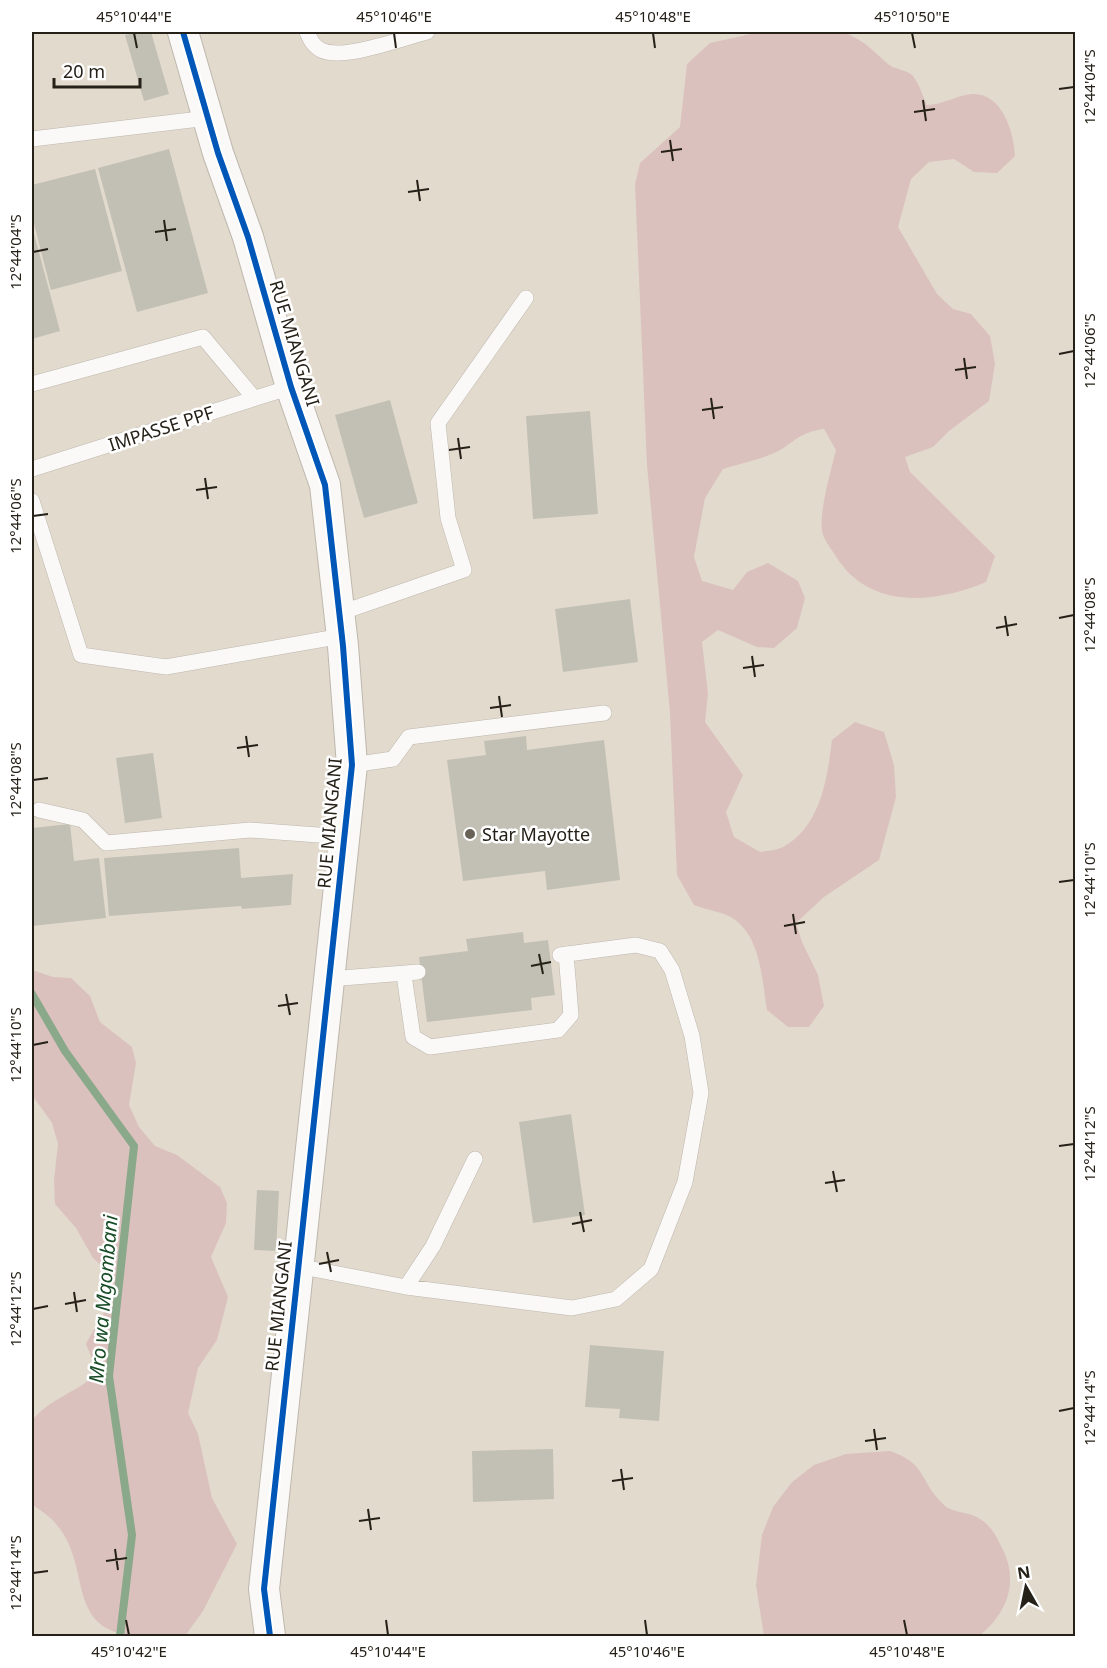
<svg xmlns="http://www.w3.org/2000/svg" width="1107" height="1668" viewBox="0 0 1107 1668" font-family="'Noto Sans',sans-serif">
  <rect width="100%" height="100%" fill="#e2dacd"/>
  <path fill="#dbc1bd" d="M760,32H843C864,40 872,50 888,64C895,70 906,69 913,76C920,85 922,95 927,105C942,105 957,95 972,94C1002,92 1014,132 1015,156L997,173L974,172L954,159L929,162L911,179L898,227L937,294L953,309L971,314L990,336L995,364L989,401L949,431L933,447L905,457L910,472L995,556L986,582C934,604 868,610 835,555C831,548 823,539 822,531C819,512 831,470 836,450L824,429C803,432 798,438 782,449C765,459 741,463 723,469L705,498L694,557L702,581L733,590L747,572L768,563L798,581L805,598L797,628L774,648L757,647L718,630L702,642L708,694L705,722L743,775L726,812L734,837L760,852C767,851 777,850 783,847C821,826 827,779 832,740L855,722L884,732L894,765L896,797L879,860L824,897L796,923L802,942L818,975L824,1006L809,1027H788L767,1010C762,980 761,938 734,919C724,912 706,910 694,905L677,875L670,713L647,465L635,184L640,163L680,127L687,64L710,43Z
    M32,970L53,977L71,978L90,996L100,1022L132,1047L136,1063L129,1105L139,1127L155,1146L177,1155L220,1187L227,1203L226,1223L211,1257L228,1297L217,1340L198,1368L188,1413L198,1434L212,1498L237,1544L203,1611L185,1636C169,1638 154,1636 138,1636C63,1632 93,1565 56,1524C50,1516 39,1510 32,1504V1421C48,1399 78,1392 98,1373L86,1344C93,1329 105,1316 108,1301C110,1291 105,1277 103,1267L93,1258L76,1228L55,1204L54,1180L58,1144L52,1123L32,1095Z
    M890,1451C928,1464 918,1480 943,1504C953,1514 969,1511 980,1519C989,1524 996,1535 1000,1544C1020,1579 1009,1612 979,1636H764L756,1585L762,1535L773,1507L792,1482L814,1465L846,1454Z"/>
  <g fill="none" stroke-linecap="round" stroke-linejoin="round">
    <path stroke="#8aa88a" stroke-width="8" d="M32,994L65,1051L134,1146L109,1376L132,1535L120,1636"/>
  </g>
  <path fill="#c2c0b4" d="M138,32H151L169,94L144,101L125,35Z
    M169,149L208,293L137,312L98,168Z
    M95,169L122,271L51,290L32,216V185Z
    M32,226L60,331L32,339Z
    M390,400L418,503L364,518L335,415Z
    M590,411L598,514L533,519L526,416Z
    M630,599L638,662L563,672L555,609Z
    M526,736L527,750L604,740L620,880L547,890L545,871L463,881L447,760L486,755L484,741Z
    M153,753L162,818L125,823L116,758Z
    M70,824L74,861L99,858L106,918L32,926V828Z
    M239,848L241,878L293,874L291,905L242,909L241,906L109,916L104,858Z
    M523,932L524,943L548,940L555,995L531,998L532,1010L427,1022L419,957L468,951L466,939Z
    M571,1114L585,1215L533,1223L519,1122Z
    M257,1190L279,1191L276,1251L254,1250Z
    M590,1345L664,1351L659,1421L619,1418L620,1409L585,1407Z
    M553,1449L554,1499L473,1502L472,1451Z"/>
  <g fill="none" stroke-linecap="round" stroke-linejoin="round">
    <defs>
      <path id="lane" d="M307,32C310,39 313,46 321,50C343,61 403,38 427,32
        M32,139L208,118
        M32,384L203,337L254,398
        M32,469L291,387
        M32,501L81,655L166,667L342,636
        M340,613L464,570L448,518L438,423L526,298
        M352,765L393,759L409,737L604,713
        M39,810L83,820L106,843L250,830L345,837
        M404,975L413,1037L430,1047L558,1030L571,1015L566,954
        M329,979L418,972
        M297,1266L406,1287L572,1308L616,1299L651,1269L685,1182L701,1093L692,1036L672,970L660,951L636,945L560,955
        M406,1287L433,1246L475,1159"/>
      <path id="street" d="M183,32L218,153L248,237L291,387L325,485L343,646L352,765L264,1589L270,1636"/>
    </defs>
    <use href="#lane" stroke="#bdb7ad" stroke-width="16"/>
    <use href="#street" stroke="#bdb7ad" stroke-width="32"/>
    <use href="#lane" stroke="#fbf9f8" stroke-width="15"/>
    <use href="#street" stroke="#fbf9f8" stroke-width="30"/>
    <defs>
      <path id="cycleway" d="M183,32L218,153L248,237L291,387L325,485L343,646L352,765L264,1589L270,1636"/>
    </defs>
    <use href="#cycleway" stroke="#fff" stroke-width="10"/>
    <use href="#cycleway" stroke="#0057b8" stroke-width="6"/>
  </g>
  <path fill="none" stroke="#262118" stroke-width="2" d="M134,33L137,48M394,33L396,48M653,33L655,48M912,33L915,48M1059,89L1074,87M923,100L926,121M914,112L935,109M670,140L673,161M661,152L682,149M417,180L420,201M408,192L429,189M164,220L167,241M155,232L176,229M33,252L48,249M1059,354L1074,351M964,358L967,379M955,370L976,367M711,398L714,419M702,410L723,407M458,438L461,459M449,450L470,447M205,478L208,499M196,490L217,487M33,516L48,514M1005,616L1008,636M1059,618L1074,615M996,628L1017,624M752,656L755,677M743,668L764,665M499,696L502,717M490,708L511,705M246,736L249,757M237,748L258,745M33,780L48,778M1059,882L1074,880M793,914L796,934M784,926L805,922M539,954L543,974M531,966L551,962M286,994L290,1015M278,1006L298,1003M33,1045L48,1042M1059,1146L1074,1144M833,1171L837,1192M825,1183L845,1180M580,1212L584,1232M572,1224L592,1220M327,1252L331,1272M319,1264L339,1260M74,1292L77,1312M65,1304L86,1300M33,1309L48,1306M1059,1411L1074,1408M874,1429L877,1450M865,1441L886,1438M621,1469L624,1490M612,1481L633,1478M368,1509L371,1530M359,1521L380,1518M115,1549L118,1570M106,1561L127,1558M33,1573L48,1571M126,1620L129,1635M386,1620L388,1635M645,1620L647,1635M904,1620L907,1635"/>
  <circle fill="#686257" stroke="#fff" stroke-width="2" cx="470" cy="834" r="6"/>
  <g text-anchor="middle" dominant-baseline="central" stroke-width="5" stroke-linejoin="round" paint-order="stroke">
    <g font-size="18" fill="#262118" stroke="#fff">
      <text transform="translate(295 343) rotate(73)">RUE MIANGANI</text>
      <text transform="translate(161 428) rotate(-18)">IMPASSE PPF</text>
      <text transform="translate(329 823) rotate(-85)">RUE MIANGANI</text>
      <text transform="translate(278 1306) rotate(-84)">RUE MIANGANI</text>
    </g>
    <g font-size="18" fill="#262118" stroke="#fff" text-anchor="start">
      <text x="482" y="834">Star Mayotte</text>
    </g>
    <g font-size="20" font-style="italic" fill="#174c26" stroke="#fff">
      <text transform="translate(103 1299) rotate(-85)">Mro wa Mgombani</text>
    </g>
  </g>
  <rect width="1107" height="1668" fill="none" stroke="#ffffff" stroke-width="66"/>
  <g transform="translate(1026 1587) rotate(351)" stroke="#ffffff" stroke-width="4.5" paint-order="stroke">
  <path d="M0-4.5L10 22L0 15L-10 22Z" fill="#262118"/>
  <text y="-9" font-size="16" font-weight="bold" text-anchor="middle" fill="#262118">N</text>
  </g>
  <path d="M54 78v9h86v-9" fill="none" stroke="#262118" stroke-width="3"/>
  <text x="63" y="78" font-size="18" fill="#262118" stroke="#ffffff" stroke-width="4.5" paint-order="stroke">20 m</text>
  <rect x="33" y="33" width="1041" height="1602" fill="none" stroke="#262118" stroke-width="2"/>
  <g font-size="15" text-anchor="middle" fill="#262118">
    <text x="134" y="22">45°10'44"E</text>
    <text x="394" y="22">45°10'46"E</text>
    <text x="653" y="22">45°10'48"E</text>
    <text x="912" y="22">45°10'50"E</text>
    <text transform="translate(1090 87) rotate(-90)" y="5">12°44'04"S</text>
    <text transform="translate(16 252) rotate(-90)" y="5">12°44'04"S</text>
    <text transform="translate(1090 351) rotate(-90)" y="5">12°44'06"S</text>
    <text transform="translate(16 516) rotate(-90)" y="5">12°44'06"S</text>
    <text transform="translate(1090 615) rotate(-90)" y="5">12°44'08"S</text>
    <text transform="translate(16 780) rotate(-90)" y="5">12°44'08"S</text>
    <text transform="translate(1090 880) rotate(-90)" y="5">12°44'10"S</text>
    <text transform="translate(16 1045) rotate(-90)" y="5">12°44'10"S</text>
    <text transform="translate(1090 1144) rotate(-90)" y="5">12°44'12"S</text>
    <text transform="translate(16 1309) rotate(-90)" y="5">12°44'12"S</text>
    <text transform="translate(1090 1408) rotate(-90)" y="5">12°44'14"S</text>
    <text transform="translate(16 1573) rotate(-90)" y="5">12°44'14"S</text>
    <text x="129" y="1657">45°10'42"E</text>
    <text x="388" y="1657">45°10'44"E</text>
    <text x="647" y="1657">45°10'46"E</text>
    <text x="907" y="1657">45°10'48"E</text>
  </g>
</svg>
